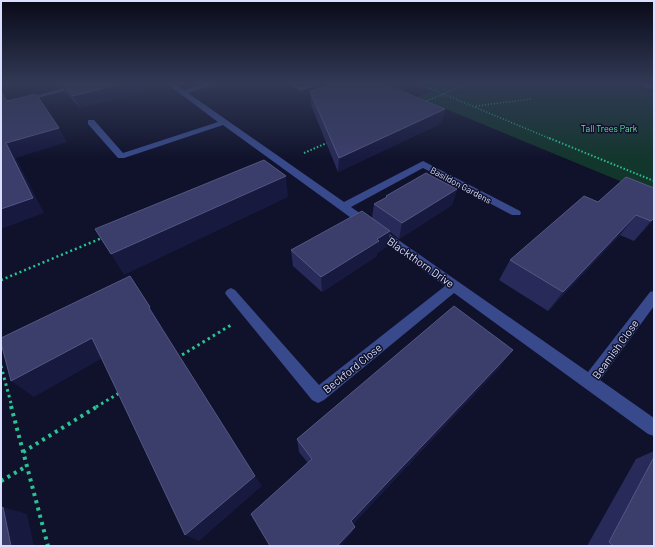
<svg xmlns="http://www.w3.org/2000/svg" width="655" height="547" viewBox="0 0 655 547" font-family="Barlow,sans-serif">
  <rect width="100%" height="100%" fill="#10122b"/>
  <path fill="#12362c" d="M413,83H621L654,92V195L417,97L432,91Z"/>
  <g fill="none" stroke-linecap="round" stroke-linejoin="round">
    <path stroke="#2ac394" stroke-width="1.5" stroke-dasharray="1 2" stroke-linecap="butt" d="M417,83L551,139
      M424,102L469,83
      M476,106L531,99"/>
    <path stroke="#2ac394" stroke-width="2" stroke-dasharray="1.5 2" stroke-linecap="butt" d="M549,138L654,181
      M304,153L329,142"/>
    <path stroke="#2ac394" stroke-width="2.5" stroke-dasharray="2 3" stroke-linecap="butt" d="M1,280L102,238"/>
    <path stroke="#2ac394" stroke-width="3" stroke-dasharray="2.5 3.5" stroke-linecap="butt" d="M177,358L231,325
      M1,366L12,407
      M96,407L121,392"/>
    <path stroke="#2ac394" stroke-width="4" stroke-dasharray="3 4.5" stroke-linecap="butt" d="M11,406L48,546
      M23,452L98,406
      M1,481L27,466"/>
    <path fill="#384a8c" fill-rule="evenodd" d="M83,83H95L33,99L30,97Z
      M166,83H173L184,90L209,83H219L188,93L344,202L423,161L520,211L521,213L520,215H512L423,168L351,207L588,372L650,292L654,291V306L600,380L654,418V436L648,434L454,293L324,400L318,403L312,400L227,296L225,293L227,290L231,288L235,290L319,385L445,286L223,125L124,158H118L88,124V120H94L123,153L218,122Z
      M286,83H294L302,87L313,83H323L301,91Z
      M632,83H643L654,86V90Z"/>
  </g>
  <path fill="#282b59" d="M58,83H141L144,91L80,108L65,92L63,87H61Z
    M310,91L442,123L338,172L311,105Z
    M457,189L452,205L399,239L390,232L388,246L377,253V256L322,292L293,266L291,250L372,218L374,204L386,198V196Z
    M598,202L654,219L634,241L620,235L548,311L499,280L510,260Z
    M500,367L353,524L352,533L308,463L299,452L297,439Z
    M654,451V546H587L636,459Z"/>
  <path fill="#17193f" d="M59,83H61L63,87H61Z
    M126,83H141L144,91L80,108L73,96Z
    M445,109L442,123L338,172L339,158Z
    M59,128L67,142L16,158L44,213L1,229V209L6,143Z
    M286,176L288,197L124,275L111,254Z
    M457,189L452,205L399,239L402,223Z
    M636,215L620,235L548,311L563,292Z
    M654,218V219L634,241L651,221Z
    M390,231L388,246L377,253V256L322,292L321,277L377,239Z
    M150,307L161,325L160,326L149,308Z
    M92,338L108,355L34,397L11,381Z
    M513,350L500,367L349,528L351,521Z
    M255,476L262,486L199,541L185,535Z
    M3,507L27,514L34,546H11Z
    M355,527L352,533L340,546H337Z"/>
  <path fill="#3b3e6b" stroke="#545782" d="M62,83H126L73,96Z
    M335,83H382L445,109L339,158L310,91Z
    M1,91L7,101L36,94L59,128L6,143L33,198L1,209Z
    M264,160L286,176L111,254L95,229Z
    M426,173L457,189L402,223L374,204L387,197L386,196Z
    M626,177L654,188V218L651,221L636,215L563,292L510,260L584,196L598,202Z
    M362,211L390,231L377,239L379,241L321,277L291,250Z
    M130,276L150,307L149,308L255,476L185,535L92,338L11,381L1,343V338Z
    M454,306L513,350L351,521L355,527L337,546H270L251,514L312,459L297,439Z
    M654,457V546H613L609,542Z
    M3,507L11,546H1V509Z"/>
  <linearGradient id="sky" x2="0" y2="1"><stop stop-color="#090a18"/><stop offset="0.52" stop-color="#313955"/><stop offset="1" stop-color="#313955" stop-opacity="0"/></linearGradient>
  <rect width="655" height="160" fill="url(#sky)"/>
  <g text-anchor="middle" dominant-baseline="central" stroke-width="3" stroke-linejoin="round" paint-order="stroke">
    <g font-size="9" fill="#5ee6a3" stroke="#10122b">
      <text x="609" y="128">Tall Trees Park</text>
    </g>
    <g font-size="9" fill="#dadfff" stroke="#10122b">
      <text transform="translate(461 185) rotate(28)">Basildon Gardens</text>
    </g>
    <g font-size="11" fill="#dadfff" stroke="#10122b">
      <text transform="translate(421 262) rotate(35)">Blackthorn Drive</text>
      <text transform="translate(615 349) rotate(-54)">Beamish Close</text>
      <text transform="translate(352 368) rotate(-39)">Beckford Close</text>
    </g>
  </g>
  <rect width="655" height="547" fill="none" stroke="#dadfff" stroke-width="4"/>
</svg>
